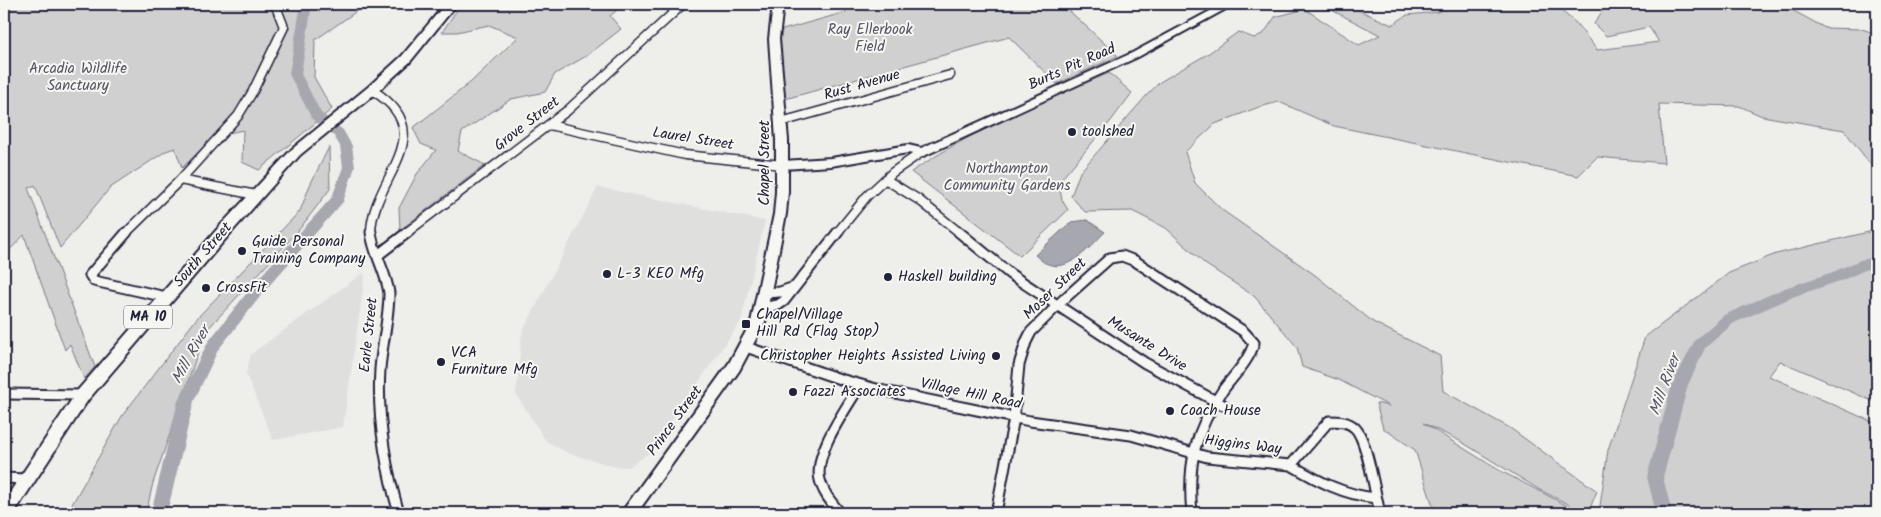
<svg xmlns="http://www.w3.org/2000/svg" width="1881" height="517" viewBox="0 0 1881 517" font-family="Kalam,sans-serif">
  <rect width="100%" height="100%" fill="#eeeeeb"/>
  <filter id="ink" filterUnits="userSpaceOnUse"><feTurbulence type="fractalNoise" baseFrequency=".02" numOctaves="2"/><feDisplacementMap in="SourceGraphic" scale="10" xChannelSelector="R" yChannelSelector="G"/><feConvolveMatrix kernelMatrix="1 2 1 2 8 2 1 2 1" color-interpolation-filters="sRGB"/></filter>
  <g filter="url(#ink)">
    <path fill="#dfdfde" d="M598,187L765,221L741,321L649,453L629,467H616L568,453L546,441L516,394L522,333Z
      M363,273L365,275L343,427L273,440L246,374L251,354Z"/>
    <path fill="#d0d0d1" stroke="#797986" d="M4,4H367L315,40L314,77L332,109L259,170L242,162L243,130L215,136L182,168L175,148L166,151L110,188L60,248L35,185L28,188L95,367L84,379L70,344L65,350L24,235L4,256Z
      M461,4H624L610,16L621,29L588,55L555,74L545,92L511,99L462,132L458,151L485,165L400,230L399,208L417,174L436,150L421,144L413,128L471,82L518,37L489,25L457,32H442Z
      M847,4H1062L1118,56L1057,84L1009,37L785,99L779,31L846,12Z
      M1320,4H1345L1392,25L1407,15L1438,12L1452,4H1553L1576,23L1597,50L1659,42L1649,27L1606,36L1594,24L1607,4H1781L1825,28L1862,29L1877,34V175L1874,169L1844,130L1762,116L1739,106L1659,104L1664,163L1597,157L1578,176L1334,126L1279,102L1259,107L1215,124L1185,152L1195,183L1222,210L1315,275L1373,322L1440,356L1443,391L1510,428L1597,491L1588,513H1586L1540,490L1460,441L1423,423L1497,469L1581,513H1435L1415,450L1383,428L1376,403L1389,406L1339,380L1302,367L1297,347L1254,296L1205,264L1166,228L1132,211L1085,212L1071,196L1080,172L1147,95L1160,82L1209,53L1238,32L1254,38L1264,33L1275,17L1305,9L1359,45L1380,35Z
      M1109,73L1132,93L1110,122L1063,177L1060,189L1062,200L1068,210L1020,256L911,172C973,130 1041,102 1109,73Z
      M329,147L330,189L298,231L205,332L153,483L146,513H67L122,416L197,318L300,211L310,185Z
      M1877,230V403L1780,361L1769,376L1877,424V513H1599L1608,450L1645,337L1729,273L1776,254Z"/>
    <path fill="#a7a7af" stroke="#727281" d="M1087,220L1105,232C1092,245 1069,273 1048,264C1043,263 1039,258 1035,255L1071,222Z"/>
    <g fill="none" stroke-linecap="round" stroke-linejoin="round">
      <path fill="#a7a7af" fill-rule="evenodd" d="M301,4H312L301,74L321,113L343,130L352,146L355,167L343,202L267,288L218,350L194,401L167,513H151L178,401L208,342L257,280L332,197L343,167L340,146L334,136L312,119L289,74Z
        M1877,257V267L1867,269L1843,280L1795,296L1734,323L1705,348L1688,385L1663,477L1672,513H1656L1647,477L1672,385L1695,340L1724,315L1785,288L1833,272L1860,260Z"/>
      <defs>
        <path id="minor-far1" d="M781,122L950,75
          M549,125L685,155L783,165
          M885,179L919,200L960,233
          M180,180L238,116L253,91L284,27L275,4
          M126,233L180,180L256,195
          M371,233C371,178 444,134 372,90
          M406,233L568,110L683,4
          M837,233L867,196L893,172L922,152"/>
        <path id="minor" d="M127,232L90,275L94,281L166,297
          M371,232C373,253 386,271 389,293C389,318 382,344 380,369C377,419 385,466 399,513
          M959,232L1010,274L1145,363L1223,405
          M378,255L408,232
          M765,293L780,292L794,287
          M761,308L778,305L784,301L838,232
          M746,347L840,379L880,390L1030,421L1131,435L1207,457L1291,465
          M4,394L83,395
          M4,478L26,479
          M1376,498C1344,495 1318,481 1291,465L1329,421C1338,421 1348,421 1355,428C1367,439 1375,494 1380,513
          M840,513C832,503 823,493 820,480C813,453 847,408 860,385
          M996,513L1014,418L1019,365L1026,342L1031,332L1064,299L1110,258L1122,256L1135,261L1243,331L1254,343C1249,361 1234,375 1223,390C1195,430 1187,465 1192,513"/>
        <path id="tertiary" d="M1223,4H1235L1138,57L926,155L922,156L908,153L831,166L783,169L778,165L783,161L831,158L908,145L921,148L1132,53Z"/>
        <path id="secondary" d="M773,4H783L779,39L788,140V192L786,214L765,322L739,371L637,513H621L729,363L751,322L774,214L776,192V140L769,39Z"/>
        <path id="primary" d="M445,4H457L410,62L376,93L300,155L229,235L88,400L14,513H4V501L78,390L219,227L292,149L368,87L402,56Z"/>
      </defs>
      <use href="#minor-far1" stroke="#22223b" stroke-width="11"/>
      <use href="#minor" stroke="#22223b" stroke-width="13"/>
      <use href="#tertiary" stroke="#22223b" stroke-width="4"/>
      <use href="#secondary" stroke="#22223b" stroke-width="4"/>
      <use href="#primary" stroke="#22223b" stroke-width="4"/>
      <use href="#minor-far1" stroke="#f6f6f2" stroke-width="8"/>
      <use href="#minor" stroke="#f6f6f2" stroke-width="9"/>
      <use href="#tertiary" fill="#f6f6f2" fill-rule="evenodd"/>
      <use href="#secondary" fill="#f6f6f2" fill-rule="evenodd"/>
      <use href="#primary" fill="#f6f6f2" fill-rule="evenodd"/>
    </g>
  </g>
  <g fill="#22223b" stroke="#f6f6f2" stroke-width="2">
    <circle cx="1072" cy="132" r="5"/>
    <circle cx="242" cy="251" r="5"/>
    <circle cx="607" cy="274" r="5"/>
    <circle cx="888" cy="277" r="5"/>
    <circle cx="206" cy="288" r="5"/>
    <rect x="741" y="319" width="10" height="10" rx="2.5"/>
    <circle cx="996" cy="356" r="5"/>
    <circle cx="441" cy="362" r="5"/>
    <circle cx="793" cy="392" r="5"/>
    <circle cx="1170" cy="411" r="5"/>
  </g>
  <g text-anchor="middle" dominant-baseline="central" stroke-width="4" stroke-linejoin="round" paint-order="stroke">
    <rect fill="#f6f6f2" stroke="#626272" stroke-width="1" x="124" y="305.5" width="48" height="23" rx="4"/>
    <g font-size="14" font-weight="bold" fill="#22223b">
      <text x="148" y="317">MA 10</text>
    </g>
    <g font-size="15" fill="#565668" stroke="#f6f6f2">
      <text x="870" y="30">Ray Ellerbook<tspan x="870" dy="17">Field</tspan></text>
      <text x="78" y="69">Arcadia Wildlife<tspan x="78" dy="17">Sanctuary</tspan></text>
      <text x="1007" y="169">Northampton<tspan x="1007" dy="17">Community Gardens</tspan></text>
    </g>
    <g font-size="15" fill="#22223b" stroke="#f6f6f2">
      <text transform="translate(1072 67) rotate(-24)">Burts Pit Road</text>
      <text transform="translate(862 85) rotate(-16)">Rust Avenue</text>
      <text transform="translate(527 124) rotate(-38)">Grove Street</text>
      <text transform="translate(693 139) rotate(9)">Laurel Street</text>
      <text transform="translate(765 163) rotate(-90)">Chapel Street</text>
      <text transform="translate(203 255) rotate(-49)">South Street</text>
      <text transform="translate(1055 289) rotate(-44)">Moser Street</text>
      <text transform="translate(369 335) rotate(-84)">Earle Street</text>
      <text transform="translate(1147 344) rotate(32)">Musante Drive</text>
      <text transform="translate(971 394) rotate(12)">Village Hill Road</text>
      <text transform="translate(675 421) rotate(-54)">Prince Street</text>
      <text transform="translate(1243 445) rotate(7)">Higgins Way</text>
    </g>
    <g font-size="15" fill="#22223b" stroke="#f6f6f2" text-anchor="start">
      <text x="1082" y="132">toolshed</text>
      <text x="252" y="242">Guide Personal<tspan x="252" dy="17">Training Company</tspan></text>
      <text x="617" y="274">L-3 KEO Mfg</text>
      <text x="898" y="277">Haskell building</text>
      <text x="216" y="288">CrossFit</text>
      <text x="756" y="315">Chapel/Village<tspan x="756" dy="17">Hill Rd (Flag Stop)</tspan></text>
      <text x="451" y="353">VCA<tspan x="451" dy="17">Furniture Mfg</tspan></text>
      <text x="986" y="356" text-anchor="end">Christopher Heights Assisted Living</text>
      <text x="803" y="392">Fazzi Associates</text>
      <text x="1180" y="411">Coach House</text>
    </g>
    <g font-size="16" font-style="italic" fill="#575769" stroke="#f6f6f2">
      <text transform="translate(191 355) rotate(-61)">Mill River</text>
      <text transform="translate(1665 385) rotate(-70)">Mill River</text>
    </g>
  </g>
  <rect width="1881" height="517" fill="none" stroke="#f6f6f2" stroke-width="20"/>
  <rect x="10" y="10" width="1861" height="497" fill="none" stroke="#22223b" stroke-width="2" filter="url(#ink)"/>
</svg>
